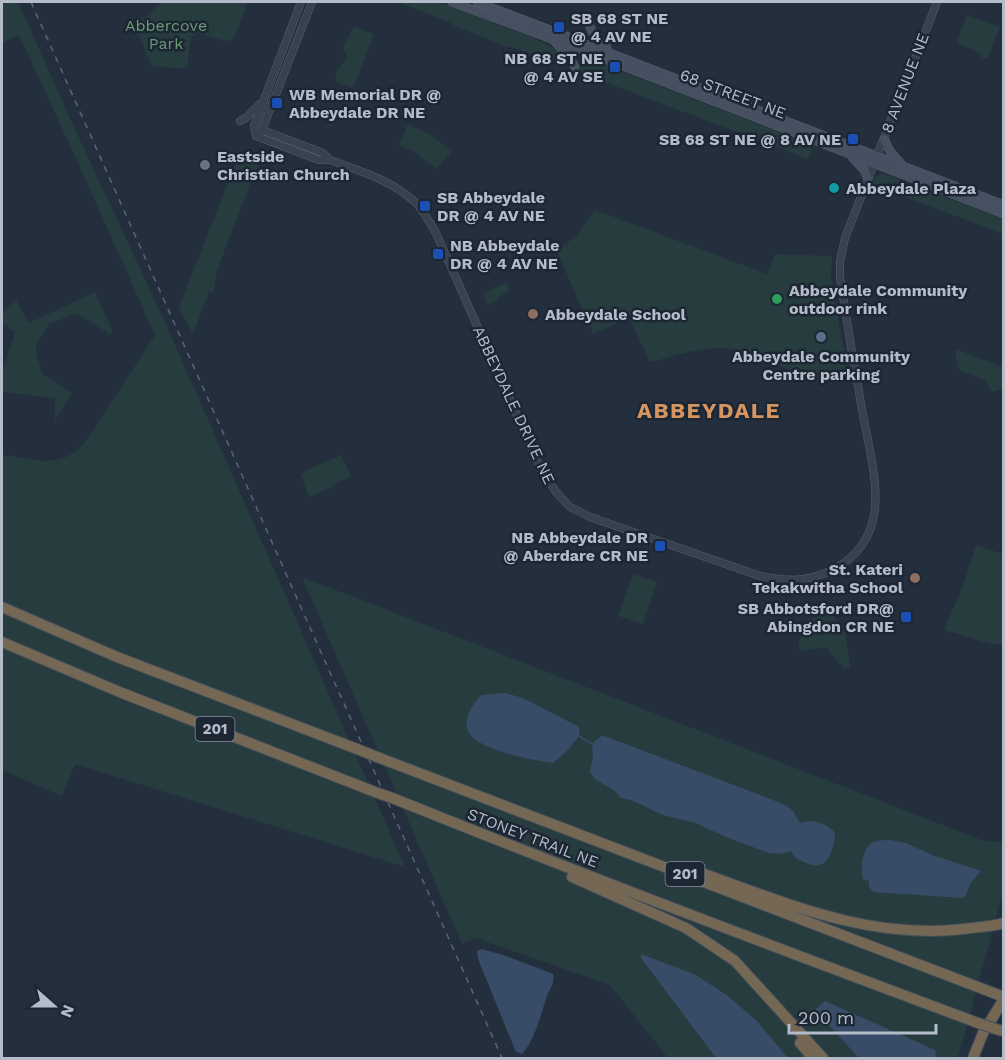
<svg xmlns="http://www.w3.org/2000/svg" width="1005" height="1060" viewBox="0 0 1005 1060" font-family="'Work Sans',sans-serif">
  <rect width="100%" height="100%" fill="#242f3e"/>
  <path fill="#263c3f" d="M2,2H18L74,127L165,322L405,867L75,764L62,796L2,770V455C38,459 64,473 90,435L155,335L79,165L19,35L2,43Z
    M162,2H248L234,38L232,40L226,41L198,33L191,37L187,68L157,67L151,65L135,25L150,13Z
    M397,2H440L536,39L557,50L566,59L567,63L565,66L512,47H508L453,25L450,22Z
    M967,15L1000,27L988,57L982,59L980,53L956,43Z
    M354,27L374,34L353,88L336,82C333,71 340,67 346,60V53L342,48Z
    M592,60L813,145L808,159L578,72C581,64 583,60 592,60Z
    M408,124L430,134L452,151L436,169L416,153L399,145Z
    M266,149L267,152L257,166L216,273L214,292L209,291L193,334L179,307L240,153L256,160Z
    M882,173L1003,219V234L872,184L875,177Z
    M595,210L767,274L775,254L832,256L831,279L849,380L834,382L824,381L735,350C706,345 680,354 652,362L649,360L631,321L626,319L593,334L557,251L577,235Z
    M506,282L510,290L499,297V299L487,305L483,294Z
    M95,292L112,330L111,335L77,313L49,324L35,347L42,374L72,393L55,421V398L2,392V373L15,332L2,322V312L16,300L29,323Z
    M955,349L1003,367V389L992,392L985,380L959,370Z
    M341,455L351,476L334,484V486L309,497L301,475L309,469Z
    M976,545L1003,554V645L991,644L944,630L962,588Z
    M633,574L657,582L643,624L618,616Z
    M302,577L984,841L1003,842V892L958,1058H668L610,985L476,938L462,944Z
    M832,614L845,632L850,667L844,669L826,647L801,651L798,645L807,619Z"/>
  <path fill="#394c67" d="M505,693L523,698L579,727V736L568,750L553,763C533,760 473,750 467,729C464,717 474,703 481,695Z
    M602,735L773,800C780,803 787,805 792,810C796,814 796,819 801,823C813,818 827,824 835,833C834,850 828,873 806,863C799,860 794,858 791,851L780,854L769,853L731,839L695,823L663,815L631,800L621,798L614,790L596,780L590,772L593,755L592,744Z
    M891,840L906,843L932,855L981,871L970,884L966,895L962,898L874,892L869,887V881L863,879C861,867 861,844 877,841C881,840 887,840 891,840Z
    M482,949L506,956L553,974C555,983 550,988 547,996C540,1016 536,1038 522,1054L516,1052L478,959L477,951Z
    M641,954L696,975L728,996L757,1021L788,1058H716L641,958Z
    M825,1001L935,1050L936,1058H859L815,1010Z"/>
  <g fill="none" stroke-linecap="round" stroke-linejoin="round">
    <path stroke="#394c67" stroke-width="1.5" d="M579,736L592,744"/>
    <defs>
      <path id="tertiary" d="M240,121L247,117L260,104
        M262,130L323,153L330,160C359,171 392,180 415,202C424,211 430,223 436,233L542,472L557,493L570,507L590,517L760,576C788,582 810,582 836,568C885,540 878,492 869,445C865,426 861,406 858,386C851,350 846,314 840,277V262L845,238L937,2
        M256,136L262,130L312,2
        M256,136L254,126L301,2
        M256,136L319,160H330"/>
      <path id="secondary" d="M452,2L587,52L1004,214
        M477,2L1004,205
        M590,27L595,38L607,48
        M555,42L569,57L575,67
        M884,139L890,151L902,165
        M852,157L864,170L868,179"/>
      <path id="motorway" d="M2,607L117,657L357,749
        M2,642L122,693L375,792
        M377,757L1004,997
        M395,799C588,877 783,950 978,1023
        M696,871C784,902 867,940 963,929C976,927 990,927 1004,923
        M572,877L686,928L735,961L823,1058
        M800,1043L813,1058
        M973,1058L983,1033L1004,999"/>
    </defs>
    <use href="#tertiary" stroke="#565f6c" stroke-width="8"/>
    <use href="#secondary" stroke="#565f6c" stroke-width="9"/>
    <use href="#motorway" stroke="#434c59" stroke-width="12"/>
    <use href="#tertiary" stroke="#38414e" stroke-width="7"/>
    <use href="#secondary" stroke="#465061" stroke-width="8"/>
    <use href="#motorway" stroke="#746855" stroke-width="10"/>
    <path stroke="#5a6575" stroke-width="1.5" stroke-dasharray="6 6" stroke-linecap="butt" d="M31,2L502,1058"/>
    <defs>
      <path id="motorway-bridge" d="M357,749L377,757
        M375,792L395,799
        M978,1023L1002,1031"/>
    </defs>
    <use href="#motorway-bridge" stroke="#434c59" stroke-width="12" stroke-linecap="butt"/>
    <use href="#motorway-bridge" stroke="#746855" stroke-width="10"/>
  </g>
  <g fill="#1a4fb4" stroke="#1d2633" stroke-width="2">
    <rect x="553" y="21" width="12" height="12" rx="3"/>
    <rect x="609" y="61" width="12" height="12" rx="3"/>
    <rect x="271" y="97" width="12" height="12" rx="3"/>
    <rect x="847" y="133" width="12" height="12" rx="3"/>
    <rect x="419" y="200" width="12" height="12" rx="3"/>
    <rect x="432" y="248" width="12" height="12" rx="3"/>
    <rect x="654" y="540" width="12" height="12" rx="3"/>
    <rect x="900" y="611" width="12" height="12" rx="3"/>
  </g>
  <circle fill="#6b7280" stroke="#1d2633" stroke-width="2" cx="205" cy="165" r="6"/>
  <circle fill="#0f9aa8" stroke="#1d2633" stroke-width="2" cx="834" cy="188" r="6"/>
  <circle fill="#2e9e5b" stroke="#1d2633" stroke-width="2" cx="777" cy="299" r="6"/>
  <g fill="#8d6e63" stroke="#1d2633" stroke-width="2">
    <circle cx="533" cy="314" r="6"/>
    <circle cx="915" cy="578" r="6"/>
  </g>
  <circle fill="#5c6f8a" stroke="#1d2633" stroke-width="2" cx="821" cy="337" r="6"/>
  <g text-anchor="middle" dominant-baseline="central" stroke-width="5" stroke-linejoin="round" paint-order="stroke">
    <g fill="#1d2633" stroke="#878f9c" stroke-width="1.5">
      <rect x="195.5" y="717" width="39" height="24" rx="4.5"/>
      <rect x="665.5" y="862" width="39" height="24" rx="4.5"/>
    </g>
    <g font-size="15" font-weight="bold" fill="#b4bcc9">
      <text x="215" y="729">201</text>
      <text x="685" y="874">201</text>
    </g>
    <g font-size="16" font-weight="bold" fill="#b4bcc9" stroke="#1d2633" text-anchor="start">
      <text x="571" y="18">SB 68 ST NE<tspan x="571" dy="18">@ 4 AV NE</tspan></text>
      <text x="603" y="58" text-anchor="end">NB 68 ST NE<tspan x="603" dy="18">@ 4 AV SE</tspan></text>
      <text x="289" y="94">WB Memorial DR @<tspan x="289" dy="18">Abbeydale DR NE</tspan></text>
      <text x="841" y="139" text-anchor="end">SB 68 ST NE @ 8 AV NE</text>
      <text x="217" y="156">Eastside<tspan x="217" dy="18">Christian Church</tspan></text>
      <text x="846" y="188">Abbeydale Plaza</text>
      <text x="437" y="197">SB Abbeydale<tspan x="437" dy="18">DR @ 4 AV NE</tspan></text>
      <text x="450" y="245">NB Abbeydale<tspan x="450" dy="18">DR @ 4 AV NE</tspan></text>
      <text x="789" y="290">Abbeydale Community<tspan x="789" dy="18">outdoor rink</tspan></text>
      <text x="545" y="314">Abbeydale School</text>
      <text x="821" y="356" text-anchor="middle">Abbeydale Community<tspan x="821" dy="18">Centre parking</tspan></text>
      <text x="648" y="537" text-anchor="end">NB Abbeydale DR<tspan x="648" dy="18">@ Aberdare CR NE</tspan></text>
      <text x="903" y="569" text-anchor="end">St. Kateri<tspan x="903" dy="18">Tekakwitha School</tspan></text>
      <text x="894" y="608" text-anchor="end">SB Abbotsford DR@<tspan x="894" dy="18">Abingdon CR NE</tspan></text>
    </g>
    <g font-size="16" fill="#6b9a76" stroke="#1d2633">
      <text x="166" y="25">Abbercove<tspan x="166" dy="18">Park</tspan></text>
    </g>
    <g font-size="16" fill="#b4bcc9" stroke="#1d2633">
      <text transform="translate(905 83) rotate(-69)">8 AVENUE NE</text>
      <text transform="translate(733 94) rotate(21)">68 STREET NE</text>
      <text transform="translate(514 405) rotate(65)">ABBEYDALE DRIVE NE</text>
      <text transform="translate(533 838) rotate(21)">STONEY TRAIL NE</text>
    </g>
    <g font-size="22" font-weight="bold" letter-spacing="1.5" fill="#d59563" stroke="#1d2633">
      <text x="709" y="410">ABBEYDALE</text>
    </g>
  </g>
  <rect width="1005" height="1060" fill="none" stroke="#b4bcc9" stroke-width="6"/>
  <g transform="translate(54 1006) rotate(111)" stroke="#1d2633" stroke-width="4.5" paint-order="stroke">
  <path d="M0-4.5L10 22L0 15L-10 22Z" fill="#b4bcc9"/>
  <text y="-9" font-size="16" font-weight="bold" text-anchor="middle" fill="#b4bcc9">N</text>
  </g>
  <path d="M789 1024v9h147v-9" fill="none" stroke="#b4bcc9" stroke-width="3"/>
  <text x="798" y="1024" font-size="18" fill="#b4bcc9" stroke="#1d2633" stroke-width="4.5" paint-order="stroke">200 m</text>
</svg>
